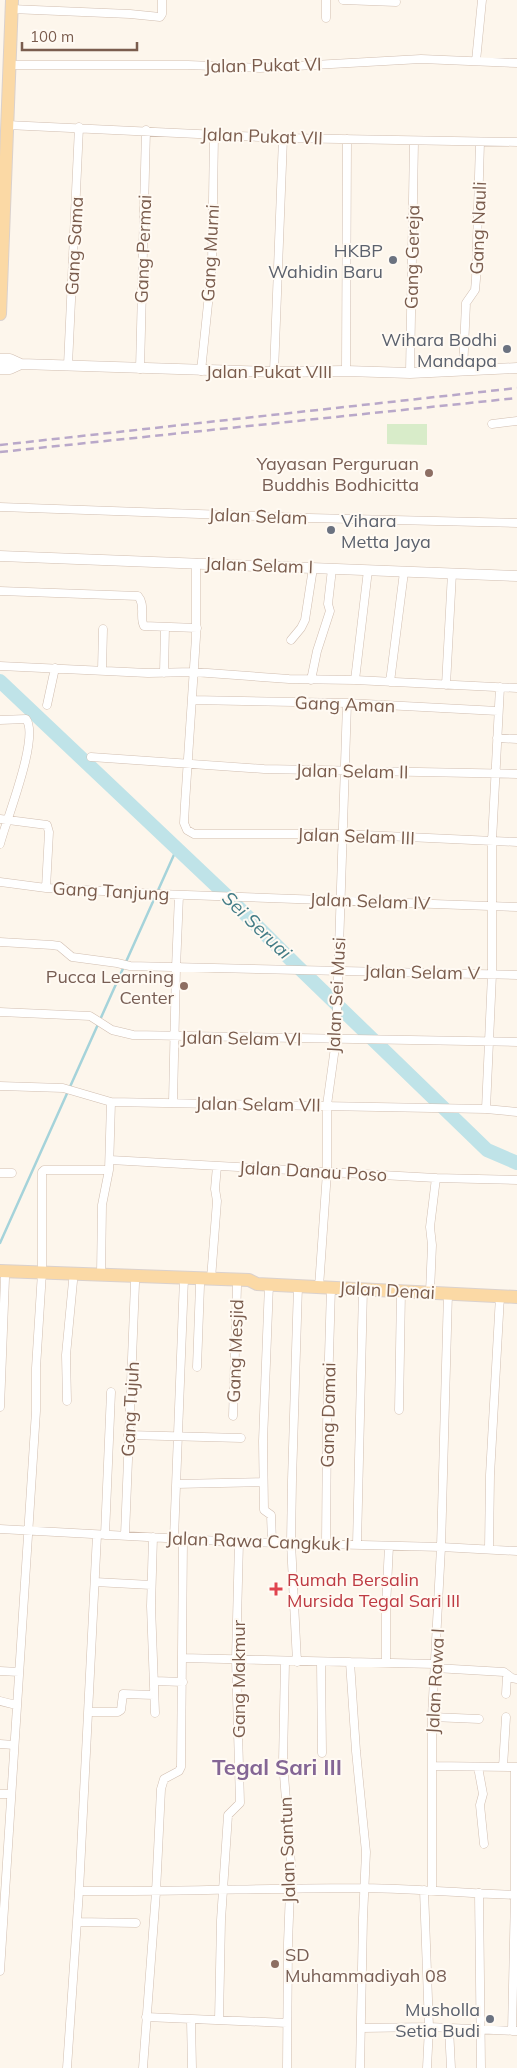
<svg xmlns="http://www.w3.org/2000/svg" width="517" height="2068" viewBox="0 0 517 2068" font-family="Mulish,sans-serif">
  <rect width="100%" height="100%" fill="#fdf6ec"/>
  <path fill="#d8ecc9" d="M387,424H427V445L387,444Z"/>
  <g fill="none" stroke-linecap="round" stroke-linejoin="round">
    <path stroke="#a5d3da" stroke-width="2.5" d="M0,1243L177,848"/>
    <path stroke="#bfe3e8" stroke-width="14" d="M0,681L227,896L297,966L487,1150L517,1163"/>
    <defs>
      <path id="minor" d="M326,0V18
        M343,0L396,2
        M11,9L130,14L160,17L162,14V0
        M476,61L482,0
        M9,65H188L260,68L421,59L517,63
        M7,125L283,138L517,142
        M68,365L79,127
        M140,369L146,130
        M201,371L212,265L214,135
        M346,371L347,139
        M463,371L466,303L475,290L476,279L480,142
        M274,372L283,138
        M410,373L414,141
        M492,424L517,421
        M0,507L309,518L517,523
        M196,563V637L185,804L184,823L187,830L194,834H342L517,842
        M0,591L138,596C146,605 139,617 144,626L197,628
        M291,640L301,628L305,620L313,568
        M0,666L148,673L194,672L289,679L355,680L517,688
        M102,670L103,629
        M164,673L165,627
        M311,680L317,651L330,611L328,604L332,569
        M355,680L368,570
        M390,682L404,572
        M446,685L452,573
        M192,700L347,703L498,711
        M47,705L55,668
        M0,720L26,719C40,737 6,820 0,844
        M497,738L517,739
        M91,757L264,769L517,774
        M0,819L47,825L49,832L46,888
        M0,882L46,888L159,894L517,907
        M0,942L52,945L59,946L72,957L117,963L130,966L517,975
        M0,1012L90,1016L112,1030L133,1035L517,1042
        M0,1086L63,1088L111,1102L486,1109L517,1112
        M173,1102L176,968L179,895
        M486,1109L492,974V841L500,687
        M110,1160L436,1178L517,1180
        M0,1173H12
        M101,1275L102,1205L109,1170L111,1102
        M211,1279L217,1201L215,1189L217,1166
        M269,1284L263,1441L264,1510L271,1515L272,1542
        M319,1287L327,1172V1105L336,1040L347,703
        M430,1292L432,1245L430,1227L436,1178
        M197,1367L200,1285
        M67,1401L66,1355L73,1281
        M0,1407L5,1278
        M399,1410L401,1291
        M233,1416L237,1286
        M128,1435L241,1438
        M176,1484L263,1482
        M0,1529L239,1542L441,1547L517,1551
        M105,1535L111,1392
        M125,1535L135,1283
        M153,1537L151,1606L155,1713
        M174,1538L184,1278
        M326,1543L327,1425L331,1287
        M357,1544L363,1289
        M489,1549L490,1475L500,1296
        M95,1582L151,1585
        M182,1658L435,1664
        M285,1662L283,1762L291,1864L288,1943L287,2068
        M297,1662L291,1543L292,1480L298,1286
        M321,1662L322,1753
        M350,1662L356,1751L366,1852L363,1918L360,2068
        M386,1662V1607L389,1546
        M435,1668L504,1672L512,1678L517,1679
        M0,1671L19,1672
        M155,1681L183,1682
        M506,1694L507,1675
        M0,1701L16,1705
        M88,1712H118L121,1710L123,1694L154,1695
        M432,1717L479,1719
        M0,1744L14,1745
        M432,1766L517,1767
        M478,1767L483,1794L480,1805L484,1844
        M503,1767L506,1717
        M0,1794H11
        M424,1890L429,2027L427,2068
        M432,1890V1717L441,1547L448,1293
        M79,1891C174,1892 269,1888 365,1888C416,1889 466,1893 517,1895
        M479,1893L481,2068
        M77,1922L136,1923
        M0,1971L36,1411V1368L42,1272V1172L44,1170H109
        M146,2017L287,2023
        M191,2020L192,2068
        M219,2020L221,1920L228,1815L240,1803L236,1659L239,1542
        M362,2028L429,2027L517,2031
        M449,2028L451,2068
        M512,2031L515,1895V1767
        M67,2068L79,1891L97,1535
        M143,2068L156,1892L161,1789L164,1779L179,1771L181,1767L183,1539"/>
      <path id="tertiary" d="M0,359H10L21,364L274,372L346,371L410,373L517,368
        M0,369H10L21,364
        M0,556L517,576"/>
      <path id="primary" d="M0,314L12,0
        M0,1271L249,1280L257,1284L517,1297"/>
    </defs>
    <use href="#minor" stroke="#d1beb0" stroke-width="9"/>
    <use href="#tertiary" stroke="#d1beb0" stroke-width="11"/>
    <use href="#primary" stroke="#dad1cd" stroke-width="14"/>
    <use href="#minor" stroke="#fff" stroke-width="8"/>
    <use href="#tertiary" stroke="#fff" stroke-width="10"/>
    <use href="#primary" stroke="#fbd9a5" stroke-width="12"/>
    <path stroke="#b9a8c9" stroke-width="2.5" stroke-dasharray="8 5" stroke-linecap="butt" d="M0,445L517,388
      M0,452L517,398"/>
  </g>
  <g fill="#6b7280" stroke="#fffaf3" stroke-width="2">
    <circle cx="393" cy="260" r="5"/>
    <circle cx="507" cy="349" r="5"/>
    <circle cx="331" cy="530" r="5"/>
    <circle cx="490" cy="2019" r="5"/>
  </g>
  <g fill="#8d6e63" stroke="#fffaf3" stroke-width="2">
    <circle cx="429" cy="473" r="5"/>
    <circle cx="184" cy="986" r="5"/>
    <circle cx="275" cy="1964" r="5"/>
  </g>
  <path fill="#e0444e" stroke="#fffaf3" stroke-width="2" d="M273.5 1581.5h5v5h5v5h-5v5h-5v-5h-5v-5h5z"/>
  <g text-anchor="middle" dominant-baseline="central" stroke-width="4" stroke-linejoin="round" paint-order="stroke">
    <g font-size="18" fill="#7a5c4d" stroke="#fffaf3">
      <text transform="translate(263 65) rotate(-1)">Jalan Pukat VI</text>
      <text transform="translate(262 136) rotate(2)">Jalan Pukat VII</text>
      <text transform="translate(478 228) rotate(-88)">Gang Nauli</text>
      <text transform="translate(74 246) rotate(-87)">Gang Sama</text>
      <text transform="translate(143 249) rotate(-88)">Gang Permai</text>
      <text transform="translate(210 253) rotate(-87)">Gang Murni</text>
      <text transform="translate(412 257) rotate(-89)">Gang Gereja</text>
      <text x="269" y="371">Jalan Pukat VIII</text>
      <text transform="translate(258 516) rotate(2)">Jalan Selam</text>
      <text transform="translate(259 565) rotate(2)">Jalan Selam I</text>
      <text transform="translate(345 704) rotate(2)">Gang Aman</text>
      <text transform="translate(352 771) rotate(1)">Jalan Selam II</text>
      <text transform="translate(356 836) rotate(2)">Jalan Selam III</text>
      <text transform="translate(111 891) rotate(3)">Gang Tanjung</text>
      <text transform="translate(370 901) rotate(2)">Jalan Selam IV</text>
      <text transform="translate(422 972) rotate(1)">Jalan Selam V</text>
      <text transform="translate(336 995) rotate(-87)">Jalan Sei Musi</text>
      <text transform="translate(241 1038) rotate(1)">Jalan Selam VI</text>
      <text transform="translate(258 1104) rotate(1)">Jalan Selam VII</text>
      <text transform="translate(313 1171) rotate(3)">Jalan Danau Poso</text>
      <text transform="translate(387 1290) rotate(3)">Jalan Denai</text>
      <text transform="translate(235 1351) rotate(-88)">Gang Mesjid</text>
      <text transform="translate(130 1409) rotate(-87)">Gang Tujuh</text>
      <text transform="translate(328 1415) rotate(-89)">Gang Damai</text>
      <text transform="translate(258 1541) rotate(2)">Jalan Rawa Cangkuk I</text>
      <text transform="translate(238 1679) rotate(-90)">Gang Makmur</text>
      <text transform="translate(435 1681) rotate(-87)">Jalan Rawa I</text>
      <text transform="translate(287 1850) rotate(-92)">Jalan Santun</text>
    </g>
    <g font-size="18" fill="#5b616d" stroke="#fffaf3" text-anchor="end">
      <text x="383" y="250">HKBP<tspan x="383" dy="21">Wahidin Baru</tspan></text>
      <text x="497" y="339">Wihara Bodhi<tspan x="497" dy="21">Mandapa</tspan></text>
      <text x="341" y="520" text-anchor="start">Vihara<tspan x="341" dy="21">Metta Jaya</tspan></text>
      <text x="480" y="2009">Musholla<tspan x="480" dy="21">Setia Budi</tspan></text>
    </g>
    <g font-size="18" fill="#785e54" stroke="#fffaf3" text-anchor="end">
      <text x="419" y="463">Yayasan Perguruan<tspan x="419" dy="21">Buddhis Bodhicitta</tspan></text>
      <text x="174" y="976">Pucca Learning<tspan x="174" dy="21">Center</tspan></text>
      <text x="285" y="1954" text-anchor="start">SD<tspan x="285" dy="21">Muhammadiyah 08</tspan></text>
    </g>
    <g font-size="18" fill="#be3a42" stroke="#fffaf3" text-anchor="start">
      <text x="287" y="1579">Rumah Bersalin<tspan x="287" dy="21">Mursida Tegal Sari III</tspan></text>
    </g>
    <g font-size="19" font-style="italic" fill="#437c86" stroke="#fffaf3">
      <text transform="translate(257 925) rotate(44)">Sei Seruai</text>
    </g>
    <g font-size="22" font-weight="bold" fill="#846695" stroke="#fffaf3">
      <text x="277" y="1767">Tegal Sari III</text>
    </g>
  </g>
  <path d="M22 42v8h115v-8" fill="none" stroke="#7a5c4d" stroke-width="2.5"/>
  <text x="30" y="42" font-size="15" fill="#7a5c4d" stroke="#fffaf3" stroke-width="4" paint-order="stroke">100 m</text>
</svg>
